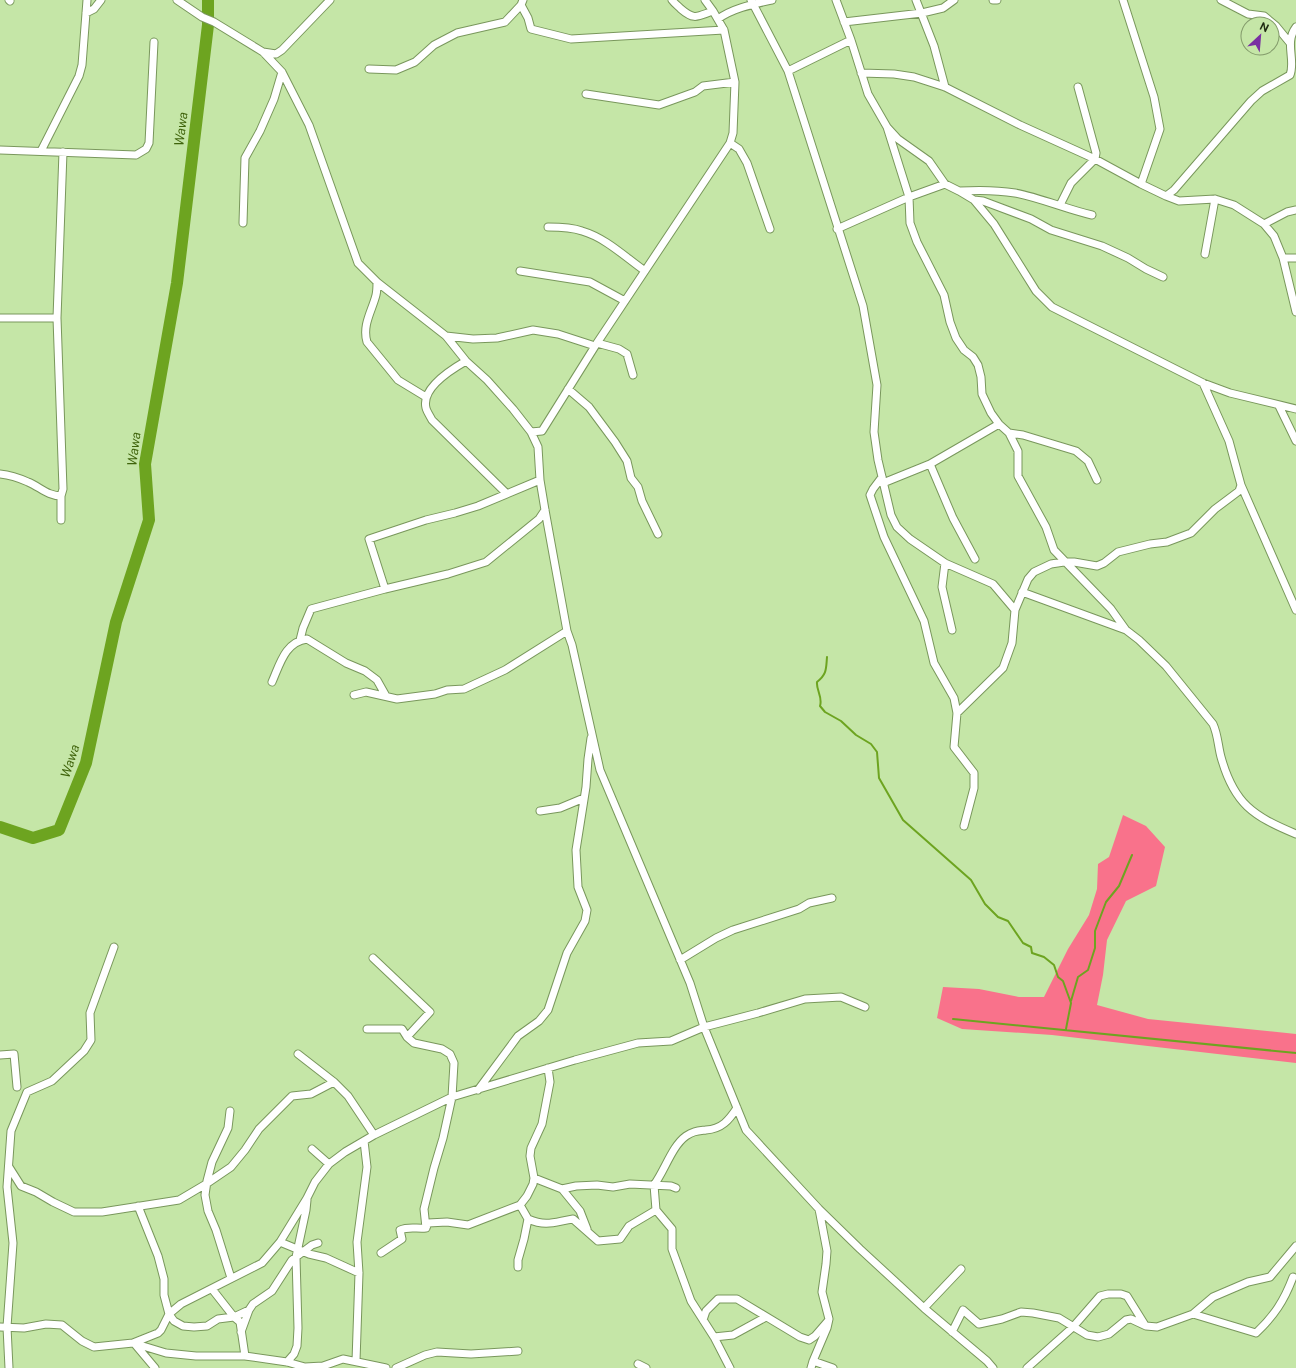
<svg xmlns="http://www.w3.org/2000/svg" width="1296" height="1368" viewBox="0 0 1296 1368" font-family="'Public Sans',sans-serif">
  <rect width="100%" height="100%" fill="#c5e6a7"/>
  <path fill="#f9728b" d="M1123,815L1146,826L1165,847L1156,886L1126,901L1107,940L1103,975L1097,1005L1148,1019L1296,1034V1063L1052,1035L962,1029L937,1018L943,987L979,989L1019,997H1044L1068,949L1089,915L1097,889L1098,864L1109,857Z"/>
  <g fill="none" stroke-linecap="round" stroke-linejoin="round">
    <path stroke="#6da420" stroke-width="2" d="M827,657C826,669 827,674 817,682C816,690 823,697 820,706L825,712L841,721L856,735L871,744L877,752L879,778L903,820L971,880L985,904L998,917L1008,921L1023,943L1031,947L1032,953L1044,957L1054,965L1058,977L1063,981L1071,1003L1066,1029
      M1071,1001L1078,977L1088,970L1095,948V931L1106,902L1119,886L1132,855
      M953,1019L1296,1053"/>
    <path stroke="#6da420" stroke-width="12" d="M0,827L33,838L59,830L86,763L116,622L149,520L145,464L177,283L208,25V0"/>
    <defs>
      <path id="minor" d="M9,0L10,1
        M177,0L202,17L214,22L263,52L282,72L309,125L358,263L377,282L446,336L466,361L487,380L513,409L531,432L538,447L540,480L545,510L567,631L572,645L600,770L690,983L704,1027L746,1130L819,1209L860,1249L924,1308L987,1361L993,1368
        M672,0C675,4 678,6 681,9C695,21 698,16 713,11
        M751,0L788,71L863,306L877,385L874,432L878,460L891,515L897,527L910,539L945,563L993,584L1015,610
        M836,0L851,40L868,94L887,127L898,139L929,161L945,184L959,191L974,200L994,224L1036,291L1052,307L1203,383L1230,393L1296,409
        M916,0L934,46L945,87
        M993,0H997
        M1123,0L1154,97L1160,129L1141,184
        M1221,0L1248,14L1264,16L1276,26L1290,43
        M521,5L528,18L531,29L571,39L724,30
        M86,13L94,9L101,0
        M718,19C733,8 754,4 772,0
        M844,22L922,13L943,8L954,0
        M263,52L276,54L282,50L330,0
        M369,69L396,70L415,62L434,45L457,33L505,22L521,5L523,0
        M788,71L851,40
        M861,73L894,74L914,77L945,87L1020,125L1095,159L1141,184L1166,196L1174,190L1251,101L1262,91L1290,75C1296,60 1284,43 1296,27
        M586,94L659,105L695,92L703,86L735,82
        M887,127L909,197L910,223L917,242L944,295L950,322L956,338L964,350L973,357L978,365L981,377L982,394L991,413L999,424L1009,433L1018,451V476L1046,527L1054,550L1111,609L1126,630L1139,640L1166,666L1213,724C1218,735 1218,746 1221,757C1234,804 1253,816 1296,834
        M730,143L739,149L747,163L770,229
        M0,150L136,155L146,149L149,143L154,42
        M41,151L79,76L82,65L87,0
        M960,191C978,190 997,190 1015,193C1041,198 1066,209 1092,215
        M1166,196L1179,201L1215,199L1234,205L1264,224L1274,236L1283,258L1296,312
        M974,200L983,201L1031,219L1051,230L1102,246L1128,258L1146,269L1163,277
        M1060,205L1071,183L1095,159L1096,153L1078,87
        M243,223L245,158L260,131L274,99L282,72
        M1264,224L1287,212L1296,210
        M548,227C559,227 571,227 582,231C606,238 625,257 645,271
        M837,229L909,197L945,184
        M1205,254L1215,199
        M1283,258H1296
        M520,271L590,282L625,301
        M377,282C377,286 377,291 376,295C372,311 362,325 367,342L398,380L426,397
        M0,318H57
        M446,336L473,339L497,338L533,330L558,334L595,346
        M597,343L619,349L627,354L633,375
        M466,361C452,369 421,388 426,408C427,412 430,416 432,420L506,493
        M568,389L589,407L615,442L627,461L631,478L638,487L642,501L658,534
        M1279,406L1296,441
        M531,432L542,431L597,343L730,143L733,133L735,82L724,30L713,11L705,0
        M1009,433L1023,435L1076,451L1088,461L1097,480
        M930,464L953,518L975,559
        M0,474C10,475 19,478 28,482C40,487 48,496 61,496
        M882,477L873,489L870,495L884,537L924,621L934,663L954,698L957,713L954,747L974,773V788L964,826
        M883,483L930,464L999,424
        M1241,485L1296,610
        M61,520V496L63,489L57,318L63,152
        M945,563L942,587L952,630
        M385,589L369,539L426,520L455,513L478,506L540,480
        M1022,592L1126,630
        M300,640L303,628L311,609L385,589L448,574L486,562L539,519L545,510
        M272,682C280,664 285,642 307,639L346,663L365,671L377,680L386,696
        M354,695L366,692L397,699L435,694L447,690L464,689L505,670L567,631
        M957,713L1003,668L1012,643L1015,610L1028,579L1034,572L1051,564L1064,562H1074L1097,566L1104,563L1118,552L1150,544L1167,542L1191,533L1215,509L1239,491L1241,485L1229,441L1203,383
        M540,811L560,808L584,798
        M373,958L430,1012L407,1037
        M680,960L716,938L733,930L799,909L809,903L832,898
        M367,1029H402L407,1037L414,1043L442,1049L450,1054L454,1063L452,1097L443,1138L434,1168L424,1209L426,1228
        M298,1054L334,1082L348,1096L374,1135
        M0,1055L14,1054L17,1087
        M478,1090L518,1036L539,1021L548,1010L567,953L585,921L587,910L578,887L576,850L586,787L588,759L591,738
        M230,1111L228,1128L212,1162L207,1181L205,1195L208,1211L216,1230L231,1278
        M312,1149L329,1164
        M9,1167L21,1186L36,1192L53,1202L74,1212H102L179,1200L206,1184L231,1167L245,1150L259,1129L292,1096L311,1094L334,1082
        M534,1178L562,1189L580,1211L587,1229
        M562,1189L576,1186L597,1185L613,1187L630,1184L671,1186L676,1188
        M138,1206L158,1256L164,1279V1295L169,1314L174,1321L183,1326L194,1327L207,1326L218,1319L234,1317L249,1310
        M528,1219C547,1227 554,1222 573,1219L598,1241L620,1239L629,1226L656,1210
        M280,1242L309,1254L326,1258L359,1273
        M381,1253L402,1239L400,1230C409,1226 417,1229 426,1228L428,1223L447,1222L468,1225L520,1205L527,1196L533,1184L534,1178L530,1156L531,1148L542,1124L550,1082L548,1068
        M518,1267V1260L524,1239L528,1219L520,1205
        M212,1289L234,1317L240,1322L245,1356
        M924,1308L961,1269
        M1193,1314L1256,1333C1274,1316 1284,1301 1293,1277
        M703,1320L706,1311L718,1299H737L800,1337L809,1340L815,1336L828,1321
        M0,1327L24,1328L46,1324L62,1325L82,1341L94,1347L133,1343L158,1333L161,1330L169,1314L181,1304L262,1263L280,1242L307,1198L315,1182L329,1164L345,1152L374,1135L452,1097L575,1060L638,1043L671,1041L704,1027L758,1013L805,999L841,997L865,1007
        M241,1332L249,1310L253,1304L272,1291L292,1260L312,1245L318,1243
        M952,1332L963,1310L979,1324L1002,1319L1021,1312L1033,1313L1059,1318L1087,1335L1098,1337L1109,1334L1126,1320L1131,1319L1146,1326L1157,1327L1193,1314L1213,1297L1248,1282L1270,1277L1296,1246
        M714,1337L733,1335L766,1317
        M133,1343L166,1353L196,1356H245L287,1362L305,1367L323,1366L343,1359L386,1368
        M134,1343L155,1368
        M356,1361L359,1273L357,1242L367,1167L364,1141
        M813,1361L833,1368
        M287,1362L294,1354L297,1346L298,1328L296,1257L306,1210L307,1200
        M638,1364L646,1368
        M9,1368L7,1327L13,1243L7,1187L11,1131L27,1092L52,1081L84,1051L91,1040L90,1013L114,947
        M396,1368L425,1355L437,1352L471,1354L518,1351
        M730,1368L714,1337L691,1301L672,1249V1229L656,1210L654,1185C665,1170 672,1146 686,1136C693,1131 698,1131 706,1130C722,1129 729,1120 737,1108
        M811,1368L813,1361L827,1328L829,1319L822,1292L826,1264L827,1251L819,1209
        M1027,1368L1073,1327L1100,1296L1108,1294H1121L1127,1296L1145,1325"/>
    </defs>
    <use href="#minor" stroke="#79975c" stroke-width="9"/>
    <use href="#minor" stroke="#fff" stroke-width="7"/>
  </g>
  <g text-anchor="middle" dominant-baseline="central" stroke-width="3" stroke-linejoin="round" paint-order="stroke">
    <g font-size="13" font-style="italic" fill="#3f630b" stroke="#c5e6a7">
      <text transform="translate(181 129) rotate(-83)">Wawa</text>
      <text transform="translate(134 449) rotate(-83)">Wawa</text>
      <text transform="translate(70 761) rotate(-72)">Wawa</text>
    </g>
  </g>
  <g transform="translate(1260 36) rotate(26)"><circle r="19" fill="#c5e6a7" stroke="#839b6b"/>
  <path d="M0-3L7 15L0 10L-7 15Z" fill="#7930a2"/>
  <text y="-6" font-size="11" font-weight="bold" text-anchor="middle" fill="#1f2b12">N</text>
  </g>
</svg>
